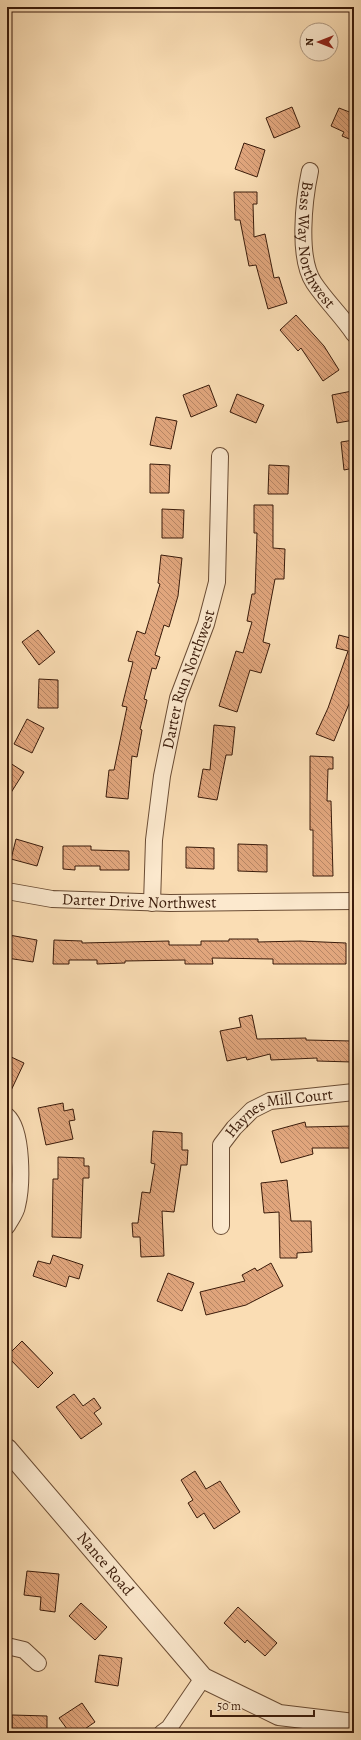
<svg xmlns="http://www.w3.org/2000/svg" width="361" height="1740" viewBox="0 0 361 1740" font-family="Alegreya,serif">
  <defs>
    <pattern id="building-back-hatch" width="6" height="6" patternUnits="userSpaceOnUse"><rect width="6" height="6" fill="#e1a67d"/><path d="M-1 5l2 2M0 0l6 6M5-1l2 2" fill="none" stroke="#b78665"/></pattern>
  </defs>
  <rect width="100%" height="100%" fill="#faddb4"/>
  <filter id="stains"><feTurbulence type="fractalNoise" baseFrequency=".005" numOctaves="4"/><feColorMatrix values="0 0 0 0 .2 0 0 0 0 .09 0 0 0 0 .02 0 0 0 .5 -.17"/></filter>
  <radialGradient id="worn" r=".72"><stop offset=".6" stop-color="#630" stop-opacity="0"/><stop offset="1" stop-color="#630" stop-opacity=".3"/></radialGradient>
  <path fill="url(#building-back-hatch)" stroke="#3a1b0a" d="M292,107L300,127L274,138L266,118Z
    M339,108L352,113L354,108V141L342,136L344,132L331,126Z
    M244,143L265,150L257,177L235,169Z
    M234,192H257V204H253L254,237L265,234L274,278L279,277L287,303L268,309L256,265L249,266L240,220H235Z
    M296,315L324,346L339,370L323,381L301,348L298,351L280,330Z
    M209,385L217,406L191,417L183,395Z
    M352,391L354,403V420L337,423L332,395Z
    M237,394L264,405L256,423L230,412Z
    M156,417L177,421L171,449L150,445Z
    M354,440V468L344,470L341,442Z
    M150,464L170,465L169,493H150Z
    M269,465L289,466L288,494H268Z
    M254,505H273V548L285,549L284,579H275L263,642L270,644L261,673L250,670L237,712L219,706L236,651L243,653L252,622L247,621L252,594H255L257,533H254Z
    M162,509L184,510L183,538H162Z
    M161,555L182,558L178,596L169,627L164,625L155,655L160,657L156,669L152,668L144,699L147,700L140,729L142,730L137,757L132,756L128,799L106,797L109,770H114L127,707L122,706L133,662L128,661L137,631L145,634L160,584L158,583Z
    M38,630L55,652L39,665L22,642Z
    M339,635L354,639V700L351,699L334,741L316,734L328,708L348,651L336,648Z
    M39,679L58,680V708H38Z
    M27,719L44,728L32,753L14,744Z
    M214,725L235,727L232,755H226L217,800L198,797L203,769L210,770Z
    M310,756L333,757V769H328L327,801H331L333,876H313V830H310Z
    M7,761L24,772L7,799Z
    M16,839L43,847L37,866L11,859Z
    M238,844L267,845V872L238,871Z
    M63,846H91V850L129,851V870H100V866H75V870L63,869Z
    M186,847L214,848V869L186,868Z
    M9,935L37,940L33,962L7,958Z
    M229,939H258V942L300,941L346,943V964H273V959L212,958L213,964H185V960L125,961V963L97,964V960H69V964H53L54,940L82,941V943L169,941V945H201V941H229Z
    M252,1015L257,1039L306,1038V1040L352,1041V1062L317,1061V1058L271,1060L270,1054L247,1060L246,1057L227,1061L220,1031L241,1027L239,1018Z
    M7,1055L24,1063L7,1099Z
    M63,1103L64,1111L73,1109L75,1120L69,1121L73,1139L46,1145L38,1108Z
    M305,1122L306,1127L354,1126V1148H312L313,1154L281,1163L272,1131Z
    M153,1131L182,1133V1150H188L187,1165H181L174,1212L162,1211L164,1256L141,1257L140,1237H133L132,1223H138L142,1192L150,1193L155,1164L151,1163Z
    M58,1157L84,1158V1166H89V1178H83L81,1238L52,1237L53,1179H58Z
    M287,1180L291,1221H311L312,1252L297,1253V1258H280L279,1212L264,1213L261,1183Z
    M53,1255L83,1265L79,1279L69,1276L66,1287L33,1276L38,1261L50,1264Z
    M271,1263L283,1286L246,1305L206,1315L200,1292L245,1281L242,1275L255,1268L257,1271Z
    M168,1273L194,1283L182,1311L157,1301Z
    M22,1341L53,1373L38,1388L7,1356Z
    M74,1394L83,1406L94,1398L101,1408L94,1413L102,1424L81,1439L56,1407Z
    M195,1471L206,1489L220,1481L240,1512L214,1529L204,1513L197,1518L188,1503L193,1500L181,1480Z
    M27,1571L59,1574L55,1612L40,1610L41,1597L24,1595Z
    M81,1603L107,1627L95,1640L69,1616Z
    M238,1607L277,1643L265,1656L247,1640L245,1643L224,1623Z
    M99,1655L122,1658L118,1686L95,1682Z
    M82,1703L95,1722L79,1733H70L59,1718Z
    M12,1715L47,1716V1733H12Z"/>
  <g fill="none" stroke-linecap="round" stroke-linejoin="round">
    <defs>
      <g id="minor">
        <path id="s1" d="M310,171C304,199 297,258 314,283C326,301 342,316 354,334"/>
        <path id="s2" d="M7,891L52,899L170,903L354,901"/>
        <path id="s3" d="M152,903L154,840L162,776L178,698L206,624L217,582L220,456"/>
        <path d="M7,1116C23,1130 22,1186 17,1206C16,1213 10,1220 7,1226"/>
        <path id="s4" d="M221,1226V1145L234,1128L252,1110L270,1101L354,1092"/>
        <path d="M7,1646L24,1650L38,1663"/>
        <path d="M162,1733L169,1728L203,1678"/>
      </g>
      <g id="tertiary">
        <path id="s5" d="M7,1449L203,1678L279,1715L354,1724"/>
      </g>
    </defs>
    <use href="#minor" stroke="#6a4c34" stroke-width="18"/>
    <use href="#tertiary" stroke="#6a4c34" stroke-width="22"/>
    <use href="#minor" stroke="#fce9ce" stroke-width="16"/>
    <use href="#tertiary" stroke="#fce9ce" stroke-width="20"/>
  </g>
  <g text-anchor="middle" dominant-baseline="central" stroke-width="3" stroke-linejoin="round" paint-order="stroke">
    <g font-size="16" fill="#3a1b0a" stroke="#fce9ce">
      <text stroke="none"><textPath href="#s1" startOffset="77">Bass Way Northwest</textPath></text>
      <text stroke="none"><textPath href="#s3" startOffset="228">Darter Run Northwest</textPath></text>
      <text stroke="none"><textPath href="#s2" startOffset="133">Darter Drive Northwest</textPath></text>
      <text stroke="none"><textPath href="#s4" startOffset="152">Haynes Mill Court</textPath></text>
      <text stroke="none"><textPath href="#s5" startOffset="151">Nance Road</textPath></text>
    </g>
  </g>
  <rect width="361" height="1740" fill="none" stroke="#faddb4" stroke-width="24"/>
  <rect x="8" y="8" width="345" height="1724" fill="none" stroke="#3a1b0a" stroke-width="2"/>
  <rect x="12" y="12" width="337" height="1716" fill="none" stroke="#3a1b0a"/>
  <g transform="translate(319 42) rotate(270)"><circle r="19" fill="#fce9ce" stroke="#ae9780"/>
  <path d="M0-3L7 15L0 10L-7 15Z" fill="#8f2418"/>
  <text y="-6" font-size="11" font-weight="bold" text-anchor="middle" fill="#3a1b0a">N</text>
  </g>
  <path d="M211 1710v6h103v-6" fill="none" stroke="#3a1b0a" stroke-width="2"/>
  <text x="217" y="1710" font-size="12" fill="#3a1b0a" stroke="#fce9ce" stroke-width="3" paint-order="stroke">50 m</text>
  <rect width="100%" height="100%" filter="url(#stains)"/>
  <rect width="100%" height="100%" fill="url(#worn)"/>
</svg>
